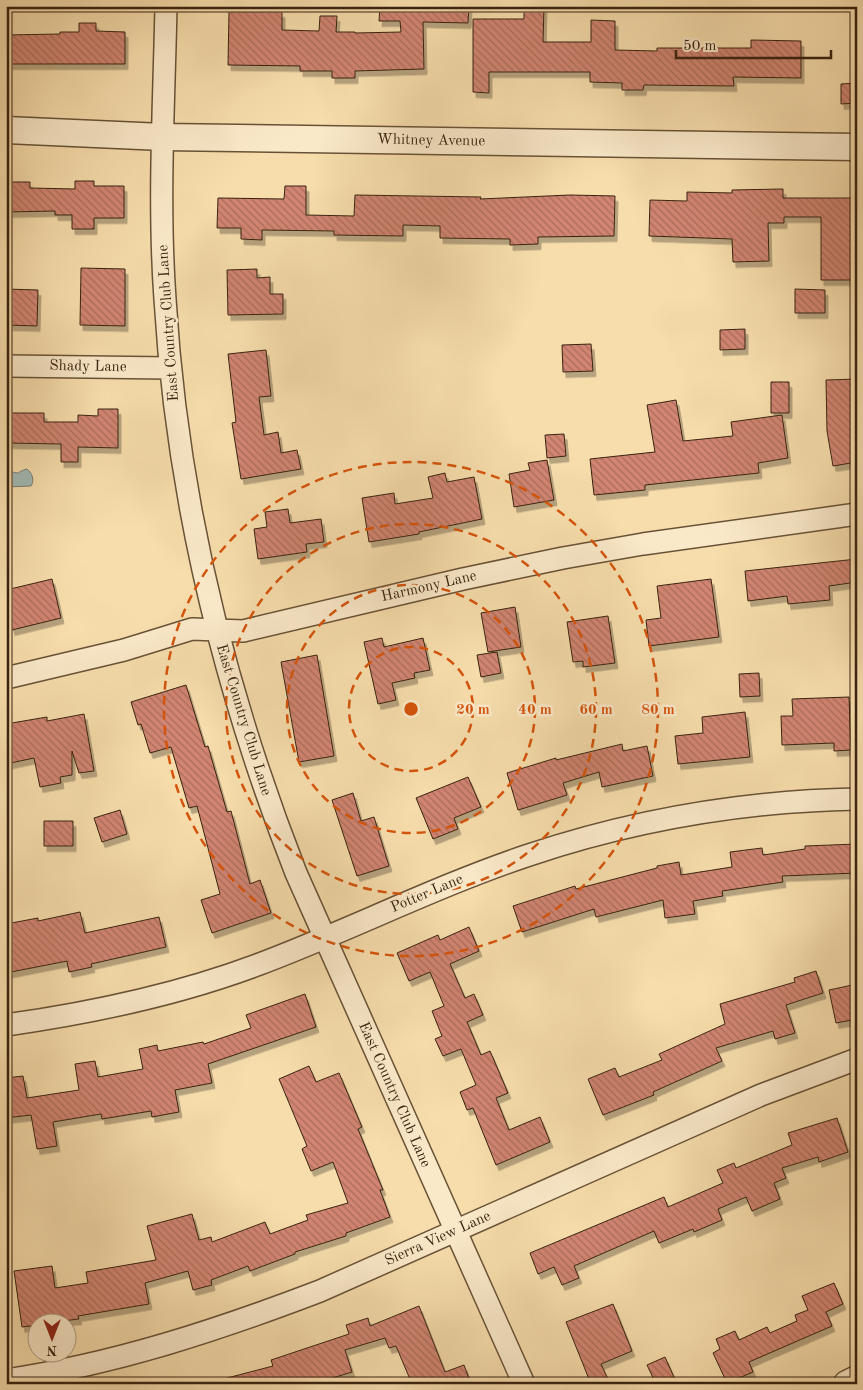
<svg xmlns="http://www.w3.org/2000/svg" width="863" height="1390" viewBox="0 0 863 1390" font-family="'Old Standard TT',serif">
  <defs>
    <pattern id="building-back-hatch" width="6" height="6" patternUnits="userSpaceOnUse" patternTransform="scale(1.25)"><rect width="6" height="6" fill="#d18572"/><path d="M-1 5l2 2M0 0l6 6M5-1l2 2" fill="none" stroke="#ab6c5c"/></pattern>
    <filter id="shadow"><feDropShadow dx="3" dy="5.5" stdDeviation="0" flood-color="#0004"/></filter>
  </defs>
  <rect width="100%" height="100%" fill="#f7ddac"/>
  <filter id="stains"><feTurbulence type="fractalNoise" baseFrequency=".004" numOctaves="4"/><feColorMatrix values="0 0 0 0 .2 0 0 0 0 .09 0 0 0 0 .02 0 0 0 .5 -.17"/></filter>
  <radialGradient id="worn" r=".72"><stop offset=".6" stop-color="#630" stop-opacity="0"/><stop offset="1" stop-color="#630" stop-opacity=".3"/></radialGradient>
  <path fill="#a2b9b5" stroke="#787d73" d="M27,469C32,473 35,480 31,486L6,487V473L9,471C23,475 15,472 27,469Z"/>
  <path fill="url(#building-back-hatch)" stroke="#382310" filter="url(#shadow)" d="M380,6H469L468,23L423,22L424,69L355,71V78H332V71H300V66L228,65L229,12H282V30L319,31L320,16H337L336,32H355V33L401,32L400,21H379Z
    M524,6H544L543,42H591V20L615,21V50L657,51V48H751V40L801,41V78L733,77L734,86L644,85L643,90H622V83L590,82V72H489V93L473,92V19H524Z
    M79,23H96V31L125,32V64H6V35L60,34V32H79Z
    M857,83V103L841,104V84Z
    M75,181H94V186H124V218H94V229H72V215H55V211L6,212V182H30V188L75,189Z
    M285,186H306V215L354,216L355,195L481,197L480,199L570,195L615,196L614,236L538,237V244L510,245V239L440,238V226L403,225V236L334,235V231L262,230V240L241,239V228H217L218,198L284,199Z
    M783,189V198H855V280H821V217H784V223H768L769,261L733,262L732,239L649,236L650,200L687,201V192L732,193V190Z
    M81,268L125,269V326L80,325Z
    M257,269V278L270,277V294H283V314L228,315L227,270Z
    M6,289L38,290L37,326L6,325Z
    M795,289L825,290V313H795Z
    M745,329V349L720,350V330Z
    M591,344L593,371L563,372L562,345Z
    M266,350L271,396L259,397L264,435L278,432L281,453L297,450L301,469L241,479L232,423L236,422L228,354Z
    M857,379V462L833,466L827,431L826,380Z
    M771,382H789V413H771Z
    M676,400L683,441L733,436L731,422L782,415L788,458L758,463L759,473L645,485V490L594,495L590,459L655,452L647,405Z
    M98,409H118V448L78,447V462H61V444L6,443V413H44V422H78V415L98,416Z
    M564,434L566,456L547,458L545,435Z
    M547,460L554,500L514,507L509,474L530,470L528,463Z
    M445,473L447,482L474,477L482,519L419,532V534L369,542L362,498L394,493L395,504L433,498L428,477Z
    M288,509L290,523L321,519L324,542L306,544L307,552L258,559L254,529L267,527L265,512Z
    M857,559V582L829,586L830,600L788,604L787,596L748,601L745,571Z
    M52,579L61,618L12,630L6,607V590Z
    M711,579L719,637L649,646L646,620L661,618L657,586Z
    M515,607L521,647L488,652L481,613Z
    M608,616L615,663L583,667V661L573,662L567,622Z
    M382,638L384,647L423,638L430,670L414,673L415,678L392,683L396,700L378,704L364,642Z
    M497,652L501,673L481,677L477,655Z
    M317,655L334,756L299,762L281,662Z
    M759,673L760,696L740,697L739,674Z
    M186,685L205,747L208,746L227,812L231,811L250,884L260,880L271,913L212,933L201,900L220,894L197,806L189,808L171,747L150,753L141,724L138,725L131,702Z
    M849,697L851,750L834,751V743L782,745L781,716H793L792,699Z
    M745,712L750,757L678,764L675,736L703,733L702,717Z
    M84,714L94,771L79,773L72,751V775L60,777L61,783L40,787L34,758L6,764V724L47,717V721Z
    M622,744L623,751L647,746L653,776L602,787L599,772L563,783L567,795L518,810L507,773L556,758V760Z
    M468,777L481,807L454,818L458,829L433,839L416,798Z
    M353,793L361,821L374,817L389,866L357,876L332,800Z
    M120,810L127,834L102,842L94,818Z
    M44,821H73V846H44Z
    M857,844V873L782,876L783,882L722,891L723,896L693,901L695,914L665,918L663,900L596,917L594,909L522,932L513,906L575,886L576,889L657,868V866L679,862L681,875L732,867L730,852L762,848L763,855L805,849V846Z
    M80,912L85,933L159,917L166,947L91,964L92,967L69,972L67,961L6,973V924L38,918V921Z
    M469,927L479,951L450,964L465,998L474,994L483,1015L467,1022L481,1055L490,1051L508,1093L496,1098L509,1130L540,1117L550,1142L496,1165L473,1108L467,1110L460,1092L476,1085L461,1049L443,1056L435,1039L442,1036L432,1011L444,1006L430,972L409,981L397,953L438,935L440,940Z
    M816,971L823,993L786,1005L795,1033L775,1039L773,1031L716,1048L722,1061L653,1092L654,1095L603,1115L588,1079L615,1068L619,1077L662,1060L659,1054L725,1024L720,1004L795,982L794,978Z
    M857,984V1019L836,1023L829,990Z
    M305,994L316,1027L208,1064L212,1083L175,1090L179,1112L152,1117L151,1111L102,1119L101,1114L53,1122L57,1146L37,1149L31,1115L6,1118V1078L23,1076L27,1098L79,1090L75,1064L95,1061L98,1077L143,1069L139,1049L157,1045L158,1051L203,1042L204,1044L251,1028L246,1015Z
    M309,1066L316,1082L339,1073L362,1127L358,1129L383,1190H380L390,1217L346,1233V1236L295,1252V1254L250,1271L248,1266L211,1280L212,1285L193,1290L188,1271L145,1283L149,1304L78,1316L79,1319L54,1322H38V1325L22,1327L14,1271L52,1266L55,1288L88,1283L86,1272L156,1260L147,1226L192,1214L199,1240L211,1237L212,1242L265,1222L270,1234L308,1220L306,1215L348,1203L333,1162L311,1171L302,1149L307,1146L279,1079Z
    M837,1118L848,1152L819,1162L818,1157L782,1168L786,1178L774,1183L780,1199L752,1211L746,1197L718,1209L722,1220L694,1232L693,1229L659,1243L654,1231L574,1266L579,1278L562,1285L554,1267L538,1274L530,1253L664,1197L668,1207L723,1183L717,1170L734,1163L736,1168L792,1145L788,1133Z
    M834,1283L843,1304L826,1312L832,1326L749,1362L753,1372L727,1383L713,1353L720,1349L716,1339L735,1331L739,1340L767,1327L770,1333L797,1321L795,1315L808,1310L802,1296Z
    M613,1304L632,1351L601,1364L610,1384H591L566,1322Z
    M419,1306L445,1372L464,1365L471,1384H412L396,1346L389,1348L385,1338L345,1350L352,1372L313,1384H228L227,1378L273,1366L271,1360L349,1334L346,1325L368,1318L370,1326Z
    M665,1357L677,1384H656L647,1365Z"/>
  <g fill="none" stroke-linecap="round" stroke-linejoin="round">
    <defs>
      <path id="minor" d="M166,6C164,104 158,202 165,299C177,499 223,687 296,873L524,1384
        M6,366L170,368
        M6,678L124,650L192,629L243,631L463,579L563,558L643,544L857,514
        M6,1025C91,1013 177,995 257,965C348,931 436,886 529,855C634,820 746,801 857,799
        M6,1380C115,1364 218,1330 320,1291L761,1095L857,1059"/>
      <path id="tertiary" d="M6,130L163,137L857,147
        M847,1384L857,1379"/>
    </defs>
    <use href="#minor" stroke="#685237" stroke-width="24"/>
    <use href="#tertiary" stroke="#685237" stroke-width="29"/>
    <use href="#minor" stroke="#fae9c9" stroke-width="21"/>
    <use href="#tertiary" stroke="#fae9c9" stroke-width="26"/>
  </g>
  <g fill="none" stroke="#d6540c" stroke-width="2.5" stroke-dasharray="9 6">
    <circle cx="411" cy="709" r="62"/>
    <circle cx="411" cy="709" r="124"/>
    <circle cx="411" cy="709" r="185"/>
    <circle cx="411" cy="709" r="247"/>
  </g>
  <g text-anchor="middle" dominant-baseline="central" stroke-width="5" stroke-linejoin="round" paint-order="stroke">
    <g font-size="15" fill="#382310" stroke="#fae9c9">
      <text transform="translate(431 141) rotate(1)">Whitney Avenue</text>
      <text transform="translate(169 323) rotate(-94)">East Country Club Lane</text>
      <text transform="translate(88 367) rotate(1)">Shady Lane</text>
      <text transform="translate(429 587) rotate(-13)">Harmony Lane</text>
      <text transform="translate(243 720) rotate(73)">East Country Club Lane</text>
      <text transform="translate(427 894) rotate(-23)">Potter Lane</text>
      <text transform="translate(394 1095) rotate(66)">East Country Club Lane</text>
      <text transform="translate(438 1239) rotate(-24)">Sierra View Lane</text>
    </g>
  </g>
  <circle cx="411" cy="709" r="8" fill="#d6540c" stroke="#fae9c9" stroke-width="2.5"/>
  <g font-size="15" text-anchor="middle" font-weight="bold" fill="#d6540c" stroke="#fae9c9" stroke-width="5" stroke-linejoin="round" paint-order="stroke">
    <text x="473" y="714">20 m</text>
    <text x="535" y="714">40 m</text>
    <text x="596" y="714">60 m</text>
    <text x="658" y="714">80 m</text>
  </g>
  <rect width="863" height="1390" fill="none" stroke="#f7ddac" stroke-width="25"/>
  <rect x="8" y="8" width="848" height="1375" fill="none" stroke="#382310" stroke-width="2.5"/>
  <rect x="12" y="12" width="838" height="1365" fill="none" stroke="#382310"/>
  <g transform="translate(52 1338) rotate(180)"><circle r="24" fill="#fae9c9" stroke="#ac9a7f"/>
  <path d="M0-4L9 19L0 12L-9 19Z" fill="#8f2418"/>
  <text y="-8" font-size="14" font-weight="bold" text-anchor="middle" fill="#382310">N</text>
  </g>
  <path d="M676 50v8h155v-8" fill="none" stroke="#382310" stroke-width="2.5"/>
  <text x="683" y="50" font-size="15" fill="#382310" stroke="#fae9c9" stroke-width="4" paint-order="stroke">50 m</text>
  <rect width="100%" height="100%" filter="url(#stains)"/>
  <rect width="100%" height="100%" fill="url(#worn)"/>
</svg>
